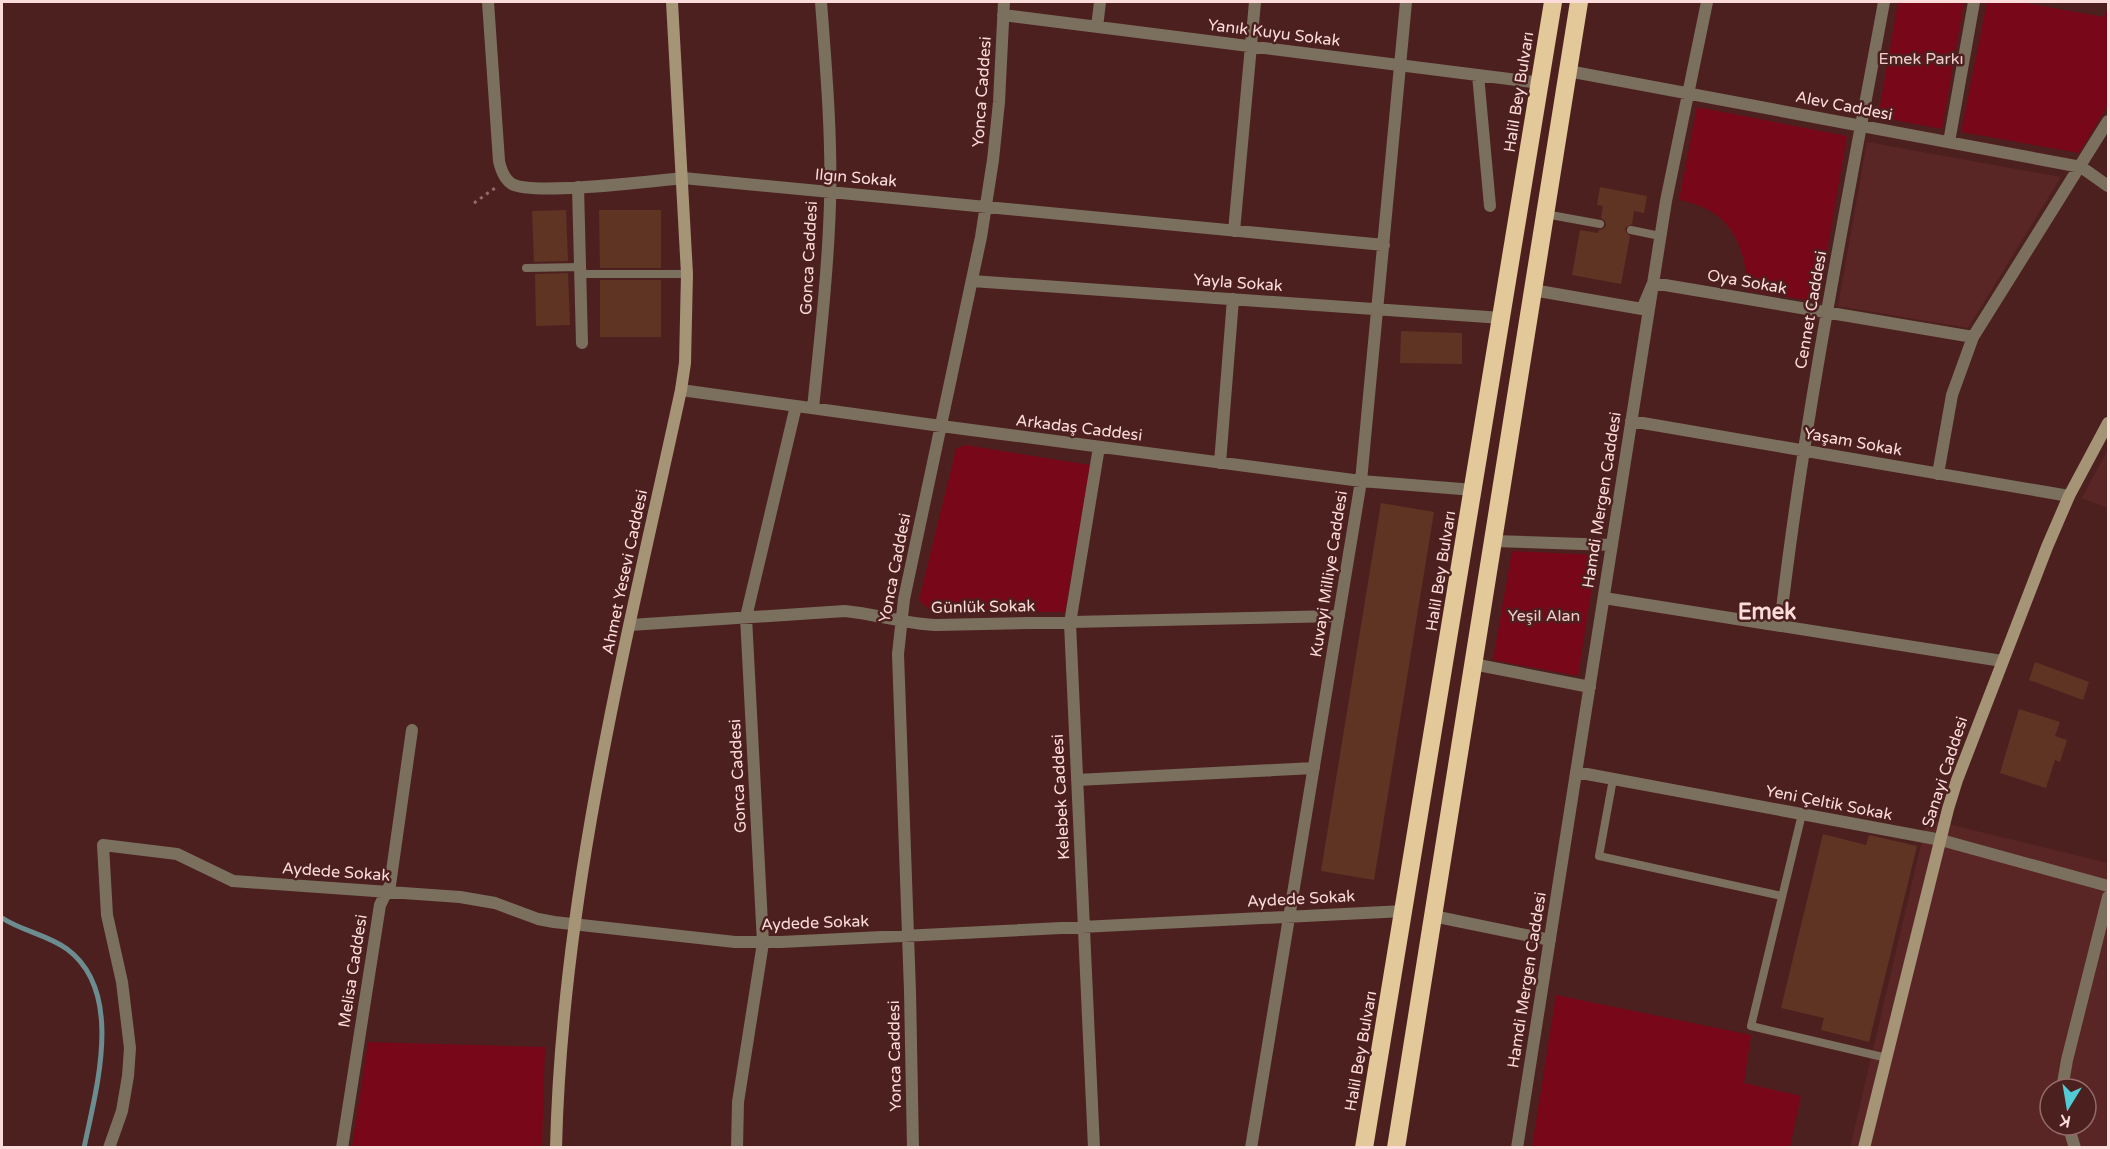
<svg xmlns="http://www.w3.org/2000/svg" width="2110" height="1149" viewBox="0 0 2110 1149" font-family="'Varela Round',sans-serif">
  <rect width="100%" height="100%" fill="#4d2020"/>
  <path fill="#5a2525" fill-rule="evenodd" d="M1867,142L2061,177L1968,328L1838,306Z
    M2108,449V508L2082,498Z
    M1927,819L2108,863V1147L1850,1148ZM2050,1089H2086V1125H2050Z"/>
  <path fill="#780719" d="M1898,2H1964L1942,129L1878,117Z
    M1987,2H2021L2103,17L2108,9V105L2079,153L1961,132Z
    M1697,107L1847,136L1818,302L1748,290C1744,241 1730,210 1679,200Z
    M965,445L1090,465L1065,612L933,613L919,600L956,449Z
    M1512,551L1597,555L1578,676L1493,660Z
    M1556,995L1751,1035L1744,1083L1801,1096L1790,1147H1532Z
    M368,1042L545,1047L542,1147H352Z"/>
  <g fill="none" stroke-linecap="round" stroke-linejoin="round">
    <path stroke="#6c8d90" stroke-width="5" d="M2,918C22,931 48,935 67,949C125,992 96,1089 84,1148"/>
  </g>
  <path fill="#5f3423" d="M1600,187L1647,196L1644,213L1634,211L1632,224L1625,228L1626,232L1630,236L1621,284L1572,275L1580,230L1598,233L1599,230L1603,229L1606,226L1605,221L1601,218L1603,206L1597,205Z
    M566,210L568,261L534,262L532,211Z
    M599,210H661V268H600Z
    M568,273L570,325L536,326L535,274Z
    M600,280H661V337H600Z
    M1401,331L1462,333V364L1400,363Z
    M1381,503L1434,512L1374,880L1321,871Z
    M2035,662L2089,682L2083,700L2029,680Z
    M2019,709L2060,722L2055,736L2067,740L2060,762L2055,760L2046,788L2000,773Z
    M1823,834L1866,845L1869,835L1917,846L1869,1042L1821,1030L1824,1018L1781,1008Z"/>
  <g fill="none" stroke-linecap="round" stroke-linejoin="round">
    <path stroke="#936b6b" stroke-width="3" stroke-dasharray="3 4.5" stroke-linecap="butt" d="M474,203L495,188"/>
    <path stroke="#7b705e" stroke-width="8" d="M1545,214L1600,224
      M1631,230L1660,236
      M526,268L580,267
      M581,274H687
      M1613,779L1599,856L1782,896
      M1802,814L1751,1026L1887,1058"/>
    <path stroke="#7b705e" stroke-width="12" d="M488,2L499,161C501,170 504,179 512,184C533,196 652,181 683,178L1384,245
      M1003,15L1541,83
      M1097,27L1100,2
      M1568,71L2081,167L2108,186
      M1478,75L1490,206
      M1949,142L1974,2
      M578,187L582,343
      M1234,231L1255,2
      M972,281L1502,318
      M1533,290L1642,309L1653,283L1973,337
      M681,390L941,426L1361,481L1474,490
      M813,408C820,340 828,271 830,203C832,136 826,68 821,2
      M1631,421L2069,496
      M1220,463L1233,299
      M1938,474L1952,395L1973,337L2108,121
      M1493,541L1612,545
      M1604,598L2002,661
      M630,625L845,611C876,614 905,624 936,625L1339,616
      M1780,626C1804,416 1846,209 1884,2
      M1473,664L1590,687
      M1576,772L1941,840L2108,886
      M1077,780L1314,768
      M1433,916L1550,940
      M2062,1089L2067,1060L2108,897
      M2068,1125L2075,1148
      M109,1148L122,1111L128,1076L130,1048L122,982L107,915L103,845L177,854L233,881L460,897L495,903L538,919L554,922L735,942H781L1404,911
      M342,1148L380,905L390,885L412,730
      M737,1148L738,1102L763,943L746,617L796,406
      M913,1148L910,991L898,654L904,599L981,237L993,160L999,102L1004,2
      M1094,1148L1070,623L1099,447
      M1251,1148L1361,481L1406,2
      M1517,1148L1666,201L1707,2"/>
    <path stroke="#a59476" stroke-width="12" d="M556,1148C562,892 627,639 681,390L685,363L687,274L672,2
      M1864,1148L1948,809L1957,780L2047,547L2069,496L2108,423"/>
    <path stroke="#e3c899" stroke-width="18" d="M1364,1148L1553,2
      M1396,1148L1579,2"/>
  </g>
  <g text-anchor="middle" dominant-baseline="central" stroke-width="5" stroke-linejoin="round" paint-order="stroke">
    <g font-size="16" fill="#fbdcda" stroke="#4d2020">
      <text transform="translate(1274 33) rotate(7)">Yanık Kuyu Sokak</text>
      <text transform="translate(982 92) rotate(-86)">Yonca Caddesi</text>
      <text transform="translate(1519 92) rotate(-81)">Halil Bey Bulvarı</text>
      <text transform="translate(1844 106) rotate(11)">Alev Caddesi</text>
      <text transform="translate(856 178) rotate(5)">Ilgın Sokak</text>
      <text transform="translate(809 258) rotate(-87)">Gonca Caddesi</text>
      <text transform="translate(1747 282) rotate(10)">Oya Sokak</text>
      <text transform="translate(1238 283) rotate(4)">Yayla Sokak</text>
      <text transform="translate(1811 310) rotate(-80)">Cennet Caddesi</text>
      <text transform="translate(1079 428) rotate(7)">Arkadaş Caddesi</text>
      <text transform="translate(1853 442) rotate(10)">Yaşam Sokak</text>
      <text transform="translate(1602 500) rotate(-81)">Hamdi Mergen Caddesi</text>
      <text transform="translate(895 568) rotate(-79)">Yonca Caddesi</text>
      <text transform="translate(1441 571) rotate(-81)">Halil Bey Bulvarı</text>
      <text transform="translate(625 572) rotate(-78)">Ahmet Yesevi Caddesi</text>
      <text transform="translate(1329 574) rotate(-81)">Kuvayi Milliye Caddesi</text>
      <text transform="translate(983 607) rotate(-1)">Günlük Sokak</text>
      <text transform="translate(1945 772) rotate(-72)">Sanayi Caddesi</text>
      <text transform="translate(738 776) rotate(-93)">Gonca Caddesi</text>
      <text transform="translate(1061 797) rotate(-93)">Kelebek Caddesi</text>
      <text transform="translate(1829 803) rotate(11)">Yeni Çeltik Sokak</text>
      <text transform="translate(336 872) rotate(4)">Aydede Sokak</text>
      <text transform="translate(1301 899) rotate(-3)">Aydede Sokak</text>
      <text transform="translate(815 923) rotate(-2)">Aydede Sokak</text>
      <text transform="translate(353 971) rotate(-81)">Melisa Caddesi</text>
      <text transform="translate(1527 980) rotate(-81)">Hamdi Mergen Caddesi</text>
      <text transform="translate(1361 1051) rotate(-80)">Halil Bey Bulvarı</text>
      <text transform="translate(895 1056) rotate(-91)">Yonca Caddesi</text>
    </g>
    <g font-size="16" fill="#eecdcb" stroke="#4d2020">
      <text x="1921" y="59">Emek Parkı</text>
      <text x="1544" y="616">Yeşil Alan</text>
    </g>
    <g font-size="22" font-weight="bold" fill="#fbdcda" stroke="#4d2020">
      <text x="1767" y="612">Emek</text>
    </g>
  </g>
  <rect width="2110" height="1149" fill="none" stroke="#fbdcda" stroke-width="6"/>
  <g transform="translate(2068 1107) rotate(191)"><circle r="28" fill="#4d2020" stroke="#936b6a" stroke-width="1.5"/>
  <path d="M0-4.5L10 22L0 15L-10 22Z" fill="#51ccd5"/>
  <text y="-9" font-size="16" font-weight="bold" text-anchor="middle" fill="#fbdcda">K</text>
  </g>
</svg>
